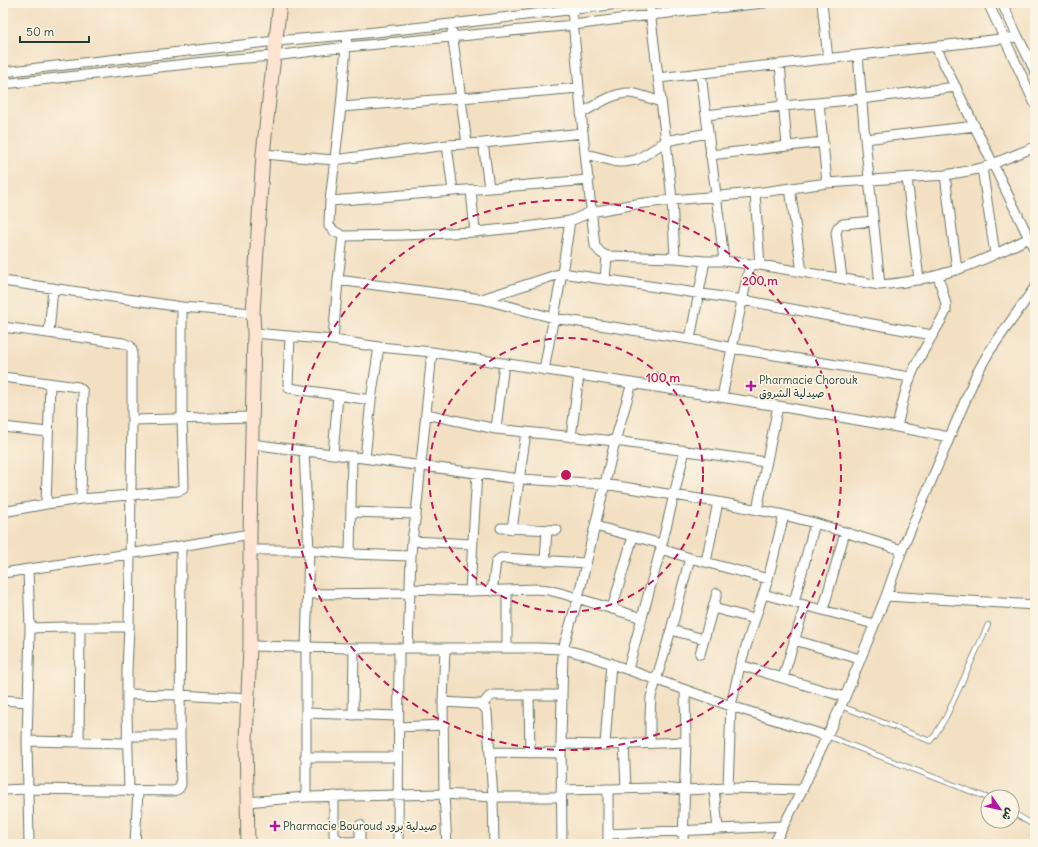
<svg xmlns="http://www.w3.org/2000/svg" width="1038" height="847" viewBox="0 0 1038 847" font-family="Delius,'Playpen Sans Arabic',sans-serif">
  <rect width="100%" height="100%" fill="#fcf5e5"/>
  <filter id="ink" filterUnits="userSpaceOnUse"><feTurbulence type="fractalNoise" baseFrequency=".025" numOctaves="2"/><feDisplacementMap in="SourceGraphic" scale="8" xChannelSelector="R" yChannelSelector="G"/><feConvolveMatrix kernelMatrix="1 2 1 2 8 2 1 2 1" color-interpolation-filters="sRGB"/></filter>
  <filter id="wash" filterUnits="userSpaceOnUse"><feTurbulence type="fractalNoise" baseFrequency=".012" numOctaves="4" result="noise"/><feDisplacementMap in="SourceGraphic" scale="16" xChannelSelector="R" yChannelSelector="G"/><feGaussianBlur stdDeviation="0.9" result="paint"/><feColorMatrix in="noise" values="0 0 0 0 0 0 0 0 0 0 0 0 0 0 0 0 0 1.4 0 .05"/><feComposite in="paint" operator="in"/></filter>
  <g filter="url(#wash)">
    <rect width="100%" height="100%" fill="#f3e0c3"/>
  </g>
  <g filter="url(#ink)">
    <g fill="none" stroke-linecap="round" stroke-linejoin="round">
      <defs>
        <path id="lane" d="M841,706L930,741L935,735L946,717L988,625
          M827,736L988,798
          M1012,812L1035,826"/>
        <path id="street" d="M649,3L666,141L672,200L675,258L705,261H724L760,265L880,285C906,283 931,278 956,270C981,262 1006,249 1029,238
          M822,3L828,59
          M988,3L1035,104
          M1002,3L1018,37L1035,71
          M572,9L583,133L595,246L601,253L607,256L675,258
          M452,32L467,144
          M347,35L341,107L330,201L329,223V226L334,231L343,236L402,235L475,232L526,227L570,221L591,212L636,204L672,200L755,193L827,183L945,175L968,171L982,168L1035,147
          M936,47L1029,238L1035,251
          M858,55L865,139L880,285
          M780,64L787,146
          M3,72L276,41L347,35L451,24L627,3
          M701,73C708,136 717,198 724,261
          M658,78L1018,37
          M3,84L233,59L274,56L346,47L574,25L650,15L764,3
          M819,103L827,183
          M341,107L461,98L579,88
          M581,113C595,106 614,92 630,93C640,94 651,99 661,102
          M706,115L783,106L861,99L956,87
          M865,139L975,126
          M483,143L489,188
          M447,145L453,191
          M263,154L334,160L447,145L483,143L583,133
          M586,154L617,162H624L636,160L648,153L666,141L708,133
          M710,155L823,142
          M982,168L995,254
          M945,175L957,270
          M907,178L919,280
          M790,188L802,272
          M471,190L475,232
          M755,193L760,265
          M330,201L589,180
          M750,264L732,348L910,377
          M842,278L836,233L838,227L843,224L873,221
          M605,279L607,256
          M338,280L343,236
          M3,281L182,307L253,313
          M482,299L562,273L743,300L932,335
          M3,327L123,343L130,346L132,350V420L129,627L127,670V714L129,791
          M49,333L53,288
          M254,333L333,340L379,347L432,352L778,406L897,427L949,437
          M290,336L288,384L289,388L371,400
          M690,339L705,261
          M333,340L338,280L482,299L554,318L690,339L732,348L722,397
          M544,370L562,273L570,221
          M3,377L78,387L82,390L83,392L81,499
          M426,414L496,429L615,441L766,462
          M132,420L253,417
          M3,427L48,432
          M897,427C901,410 904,392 911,376C920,353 935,333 946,311V304L938,275
          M496,429L504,363
          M571,437L579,375
          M252,444L304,451L333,454L520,479L604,484L718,502L784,515L815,523L902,550
          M304,451L309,550L306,647V797
          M333,454L338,395
          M365,458L371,400L379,347
          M46,504L50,383
          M757,510L778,406
          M3,512L46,504L81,499L178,491L183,489L184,487L182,418V307
          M351,512L416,514
          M595,526L662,544
          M501,528L557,530
          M512,529L526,432
          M412,541L473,544
          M661,549L690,558L768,579
          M250,550H309L350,554L411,556
          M350,554L352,456
          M545,561L547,530
          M706,562L718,502
          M28,569L30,628L27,741L29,844
          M3,573L181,546L250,534
          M410,589L470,591L538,589L548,590L564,594L642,618
          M507,590V648
          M470,591L477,473
          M492,591L496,562L498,560L501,558L586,563
          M308,594L410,593
          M763,594L874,624
          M886,596L1035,605
          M794,602L815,523
          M713,608L755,619
          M612,609L633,536
          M823,610L845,532
          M30,628L64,627H129
          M671,630L704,639
          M794,640L860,659
          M250,646L354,648H538L563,649L589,656L731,706L827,736
          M408,648L411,556L412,541L416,514L432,352
          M445,648L443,702L444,794L447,844
          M700,654L717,593
          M740,665L845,697
          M628,669L662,544L685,450
          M783,678L805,605
          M127,694L180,695L248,699
          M529,696L530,753
          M3,700L28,702
          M443,702L478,704C483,705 486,708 487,712L493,797L494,844
          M482,705L489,697L494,695H562
          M306,713L398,716
          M353,715L354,648
          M398,727L444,725
          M127,736H180
          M27,741L128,743
          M79,742L80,627
          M650,743V716L651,697L671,630L690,558
          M561,744L605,745L686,742
          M624,744L626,788
          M605,745L611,663
          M490,752L561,753
          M305,757H398
          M714,788L718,829
          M728,788L731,706L740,665L768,579L784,515
          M608,789V844
          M3,790L28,789L173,791C177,790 180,789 181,784L180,736L181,546
          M561,790L659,788L685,790L728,788L802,790
          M334,796V835C339,844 351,842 360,841
          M247,802L306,797L444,794L493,797H561
          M360,825V844
          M608,834L783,826
          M135,844L138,791
          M398,844L399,648
          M562,844L561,744L563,649L578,598L615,441L632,383
          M683,844L686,742L685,690
          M774,844L802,790L845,697L886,596L902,550L976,375L989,352L1035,287"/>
        <path id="secondary" d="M248,844L246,741L250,646V534L254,333L253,313L263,154L280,3"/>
      </defs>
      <use href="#lane" stroke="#697666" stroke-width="6"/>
      <use href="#street" stroke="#697666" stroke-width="11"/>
      <use href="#secondary" stroke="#697666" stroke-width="15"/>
      <use href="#lane" stroke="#fff" stroke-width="4.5"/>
      <use href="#street" stroke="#fff" stroke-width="9"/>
      <use href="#secondary" stroke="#fde4d1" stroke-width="13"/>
    </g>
  </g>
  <g fill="none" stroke="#c2185b" stroke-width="2" stroke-dasharray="7 5">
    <circle cx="566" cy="475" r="137"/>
    <circle cx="566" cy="475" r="275"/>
  </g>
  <g fill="#b5179e" stroke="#fcf5e5" stroke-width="1.5">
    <path d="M749 380h4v4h4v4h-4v4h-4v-4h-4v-4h4z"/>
    <path d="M273 820h4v4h4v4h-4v4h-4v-4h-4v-4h4z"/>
  </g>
  <g text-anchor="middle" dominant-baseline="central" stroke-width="3.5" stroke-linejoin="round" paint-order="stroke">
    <g font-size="11" fill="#1f3d34" stroke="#fcf5e5" text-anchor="start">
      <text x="759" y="380">Pharmacie Chorouk<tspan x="759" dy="13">صيدلية الشروق</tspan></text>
      <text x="283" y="826">Pharmacie Bouroud صيدلية برود</text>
    </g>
  </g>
  <circle cx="566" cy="475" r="6" fill="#c2185b" stroke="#fcf5e5" stroke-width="2"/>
  <g font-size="12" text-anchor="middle" font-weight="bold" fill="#c2185b" stroke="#fcf5e5" stroke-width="3.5" stroke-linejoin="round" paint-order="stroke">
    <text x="760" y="285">200 m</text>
    <text x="663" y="382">100 m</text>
  </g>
  <rect width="1038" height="847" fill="none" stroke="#fcf5e5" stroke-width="16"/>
  <g transform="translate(1000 809) rotate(124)"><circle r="19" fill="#fcf5e5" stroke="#a4ab9e"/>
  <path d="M0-3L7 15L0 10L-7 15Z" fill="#b5179e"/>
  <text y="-6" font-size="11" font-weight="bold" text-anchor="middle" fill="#1f3d34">ش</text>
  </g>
  <path d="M20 36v6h69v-6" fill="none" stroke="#1f3d34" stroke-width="2"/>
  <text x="26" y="36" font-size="12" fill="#1f3d34" stroke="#fcf5e5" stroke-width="3" paint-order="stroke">50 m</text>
</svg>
